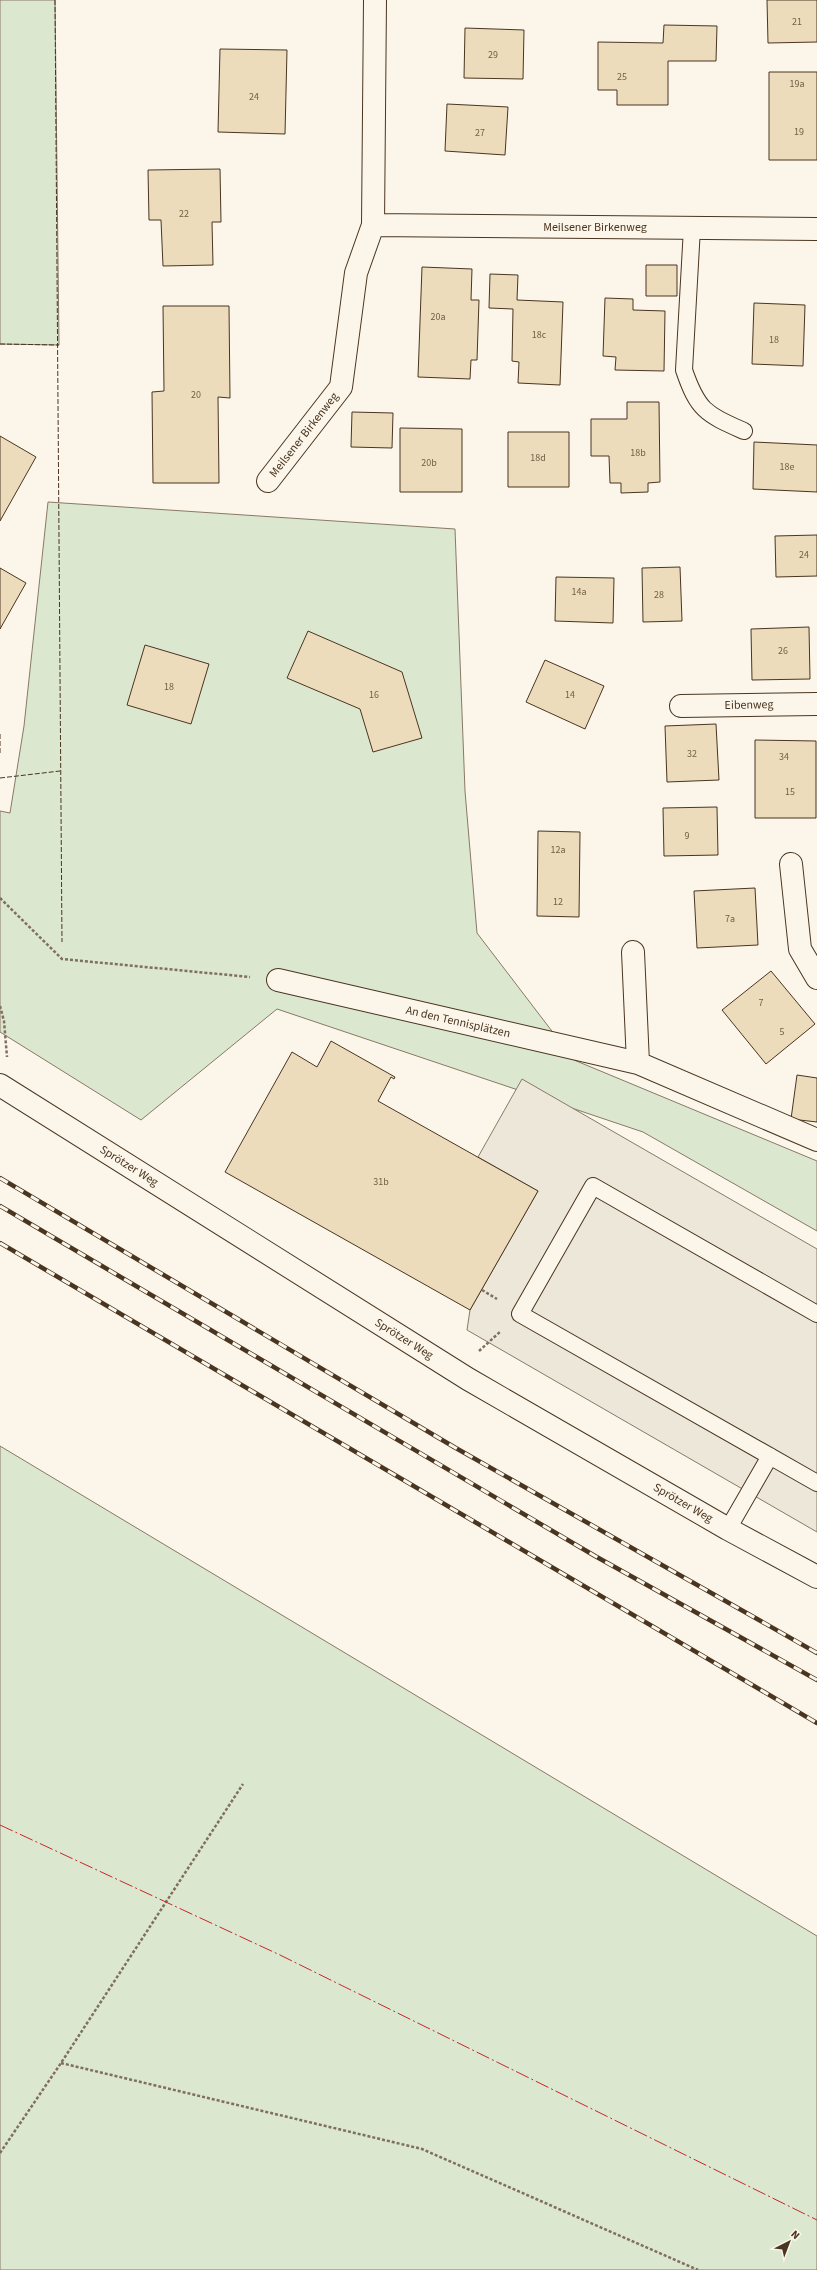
<svg xmlns="http://www.w3.org/2000/svg" width="817" height="2270" viewBox="0 0 817 2270" font-family="'Source Sans 3',sans-serif">
  <rect width="100%" height="100%" fill="#fbf6e9"/>
  <path fill="#dce7d0" stroke="#887966" d="M0,0H55L59,345L0,344Z
    M48,502L455,529L465,791L477,933L574,1060L817,1161V1231L643,1132L277,1009L141,1120L0,1032V811L10,813L24,726Z
    M0,1446L817,1936V2270H0Z"/>
  <path fill="#ede7d9" stroke="#887966" d="M522,1079L817,1249V1532L467,1330L470,1310L538,1191L478,1157Z"/>
  <path fill="#ecdcbc" stroke="#4a3520" d="M767,0H817V42L768,43Z
    M664,25L717,26L716,61H668V105H617V90H598V42L663,43Z
    M465,28L524,30L523,79L464,78Z
    M220,49L287,50L285,134L218,132Z
    M769,72H817V160H769Z
    M447,104L508,107L505,155L445,151Z
    M220,169L221,222H212L213,265L163,266L161,220H149L148,170Z
    M646,265H677V296H646Z
    M422,267L472,269L471,300H479L477,360H471L470,379L418,377Z
    M490,274L518,275L517,300L563,302L560,385L518,383L519,362L512,361L513,309L489,308Z
    M605,298L633,299V310L665,311L664,371L615,370L616,357L603,356Z
    M754,303L805,305L803,366L752,364Z
    M163,306H229L230,398L218,397L219,483H153L152,392L164,391Z
    M627,402H659L660,482L648,483V492L621,493V483H610L609,456H591V419H627Z
    M352,412L393,413L392,448L351,447Z
    M400,428L462,429V492H400Z
    M508,432H569V487H508Z
    M0,436L36,457L0,521Z
    M754,442L817,445V492L753,489Z
    M817,535V576L776,577L775,536Z
    M680,567L682,621L643,622L642,568Z
    M0,568L26,583L0,629Z
    M556,577L614,578L613,623L555,621Z
    M809,627L810,679L752,680L751,629Z
    M308,631L402,672L422,738L373,752L360,709L287,678Z
    M145,645L209,664L191,724L127,705Z
    M545,660L604,686L585,729L526,702Z
    M716,724L719,780L667,782L665,726Z
    M755,740L816,741V818H755Z
    M717,807L718,855L664,856L663,808Z
    M538,831L580,832L579,917L537,916Z
    M755,888L758,945L697,948L694,891Z
    M771,971L815,1024L766,1064L722,1010Z
    M331,1041L395,1077L394,1079L391,1077L378,1101L538,1191L470,1310L225,1172L292,1052L317,1067Z
    M797,1075L817,1078V1122L791,1119Z"/>
  <g fill="none" stroke-linecap="round" stroke-linejoin="round">
    <defs>
      <path id="lane" d="M692,228L684,370C698,411 706,414 744,431
        M817,1314L593,1186L520,1314L817,1483
        M728,1529L770,1456"/>
      <path id="street" d="M373,225L817,229
        M268,481L341,387L356,273L373,225L375,0
        M681,706L817,704
        M791,864L800,949L817,978
        M633,952L638,1063
        M278,980L638,1063L817,1140"/>
      <path id="secondary" d="M0,1085L468,1379L728,1529L817,1577"/>
    </defs>
    <use href="#lane" stroke="#4a3520" stroke-width="18"/>
    <use href="#street" stroke="#4a3520" stroke-width="24"/>
    <use href="#secondary" stroke="#4a3520" stroke-width="24"/>
    <path stroke="#7f6f5c" stroke-width="2.5" stroke-dasharray="3 2" stroke-linecap="butt" d="M0,898L62,959L250,977
      M0,1006L4,1021L7,1057
      M482,1290L497,1299
      M479,1351L501,1331
      M61,2063L422,2149L698,2270
      M0,2153L61,2063L243,1784"/>
    <use href="#lane" stroke="#fbf6e9" stroke-width="16"/>
    <use href="#street" stroke="#fbf6e9" stroke-width="22"/>
    <use href="#secondary" stroke="#fbf6e9" stroke-width="22"/>
    <defs>
      <path id="rail" d="M0,1178L454,1447L817,1653
        M0,1206L595,1556L817,1680
        M0,1243L817,1723"/>
    </defs>
    <use href="#rail" stroke="#4a3520" stroke-width="4.5"/>
    <use href="#rail" stroke="#fbf6e9" stroke-width="3" stroke-dasharray="9" stroke-linecap="butt"/>
    <path stroke="#4a3520" stroke-width="1" stroke-dasharray="5 2" stroke-linecap="butt" d="M55,0L62,942
      M0,344L59,345
      M0,734V753
      M0,778L60,771"/>
    <path stroke="#c62828" stroke-width="1" stroke-dasharray="14 3 2 3" stroke-linecap="butt" d="M0,1825L280,1955L817,2220"/>
  </g>
  <g text-anchor="middle" dominant-baseline="central" stroke-width="3" stroke-linejoin="round" paint-order="stroke">
    <g font-size="10" fill="#725f47">
      <text x="797" y="22">21</text>
      <text x="493" y="55">29</text>
      <text x="622" y="77">25</text>
      <text x="797" y="84">19a</text>
      <text x="254" y="97">24</text>
      <text x="799" y="132">19</text>
      <text x="480" y="133">27</text>
      <text x="184" y="214">22</text>
      <text x="438" y="317">20a</text>
      <text x="539" y="335">18c</text>
      <text x="774" y="340">18</text>
      <text x="196" y="395">20</text>
      <text x="638" y="453">18b</text>
      <text x="538" y="458">18d</text>
      <text x="429" y="463">20b</text>
      <text x="787" y="467">18e</text>
      <text x="804" y="555">24</text>
      <text x="579" y="592">14a</text>
      <text x="659" y="595">28</text>
      <text x="783" y="651">26</text>
      <text x="169" y="687">18</text>
      <text x="374" y="695">16</text>
      <text x="570" y="695">14</text>
      <text x="692" y="754">32</text>
      <text x="784" y="757">34</text>
      <text x="790" y="792">15</text>
      <text x="687" y="836">9</text>
      <text x="558" y="850">12a</text>
      <text x="558" y="902">12</text>
      <text x="730" y="919">7a</text>
      <text x="761" y="1003">7</text>
      <text x="782" y="1032">5</text>
      <text x="381" y="1182">31b</text>
    </g>
    <g font-size="12" fill="#4a3520" stroke="#fbf6e9">
      <text x="595" y="227">Meilsener Birkenweg</text>
      <text transform="translate(304 435) rotate(-52)">Meilsener Birkenweg</text>
      <text transform="translate(749 705) rotate(-1)">Eibenweg</text>
      <text transform="translate(458 1022) rotate(13)">An den Tennisplätzen</text>
      <text transform="translate(129 1166) rotate(32)">Sprötzer Weg</text>
      <text transform="translate(404 1339) rotate(32)">Sprötzer Weg</text>
      <text transform="translate(683 1503) rotate(30)">Sprötzer Weg</text>
    </g>
  </g>
  <g transform="translate(789 2242) rotate(42)" stroke="#fbf6e9" stroke-width="3" paint-order="stroke">
  <path d="M0-3L7 15L0 10L-7 15Z" fill="#4a3520"/>
  <text y="-6" font-size="11" font-weight="bold" text-anchor="middle" fill="#4a3520">N</text>
  </g>
</svg>
